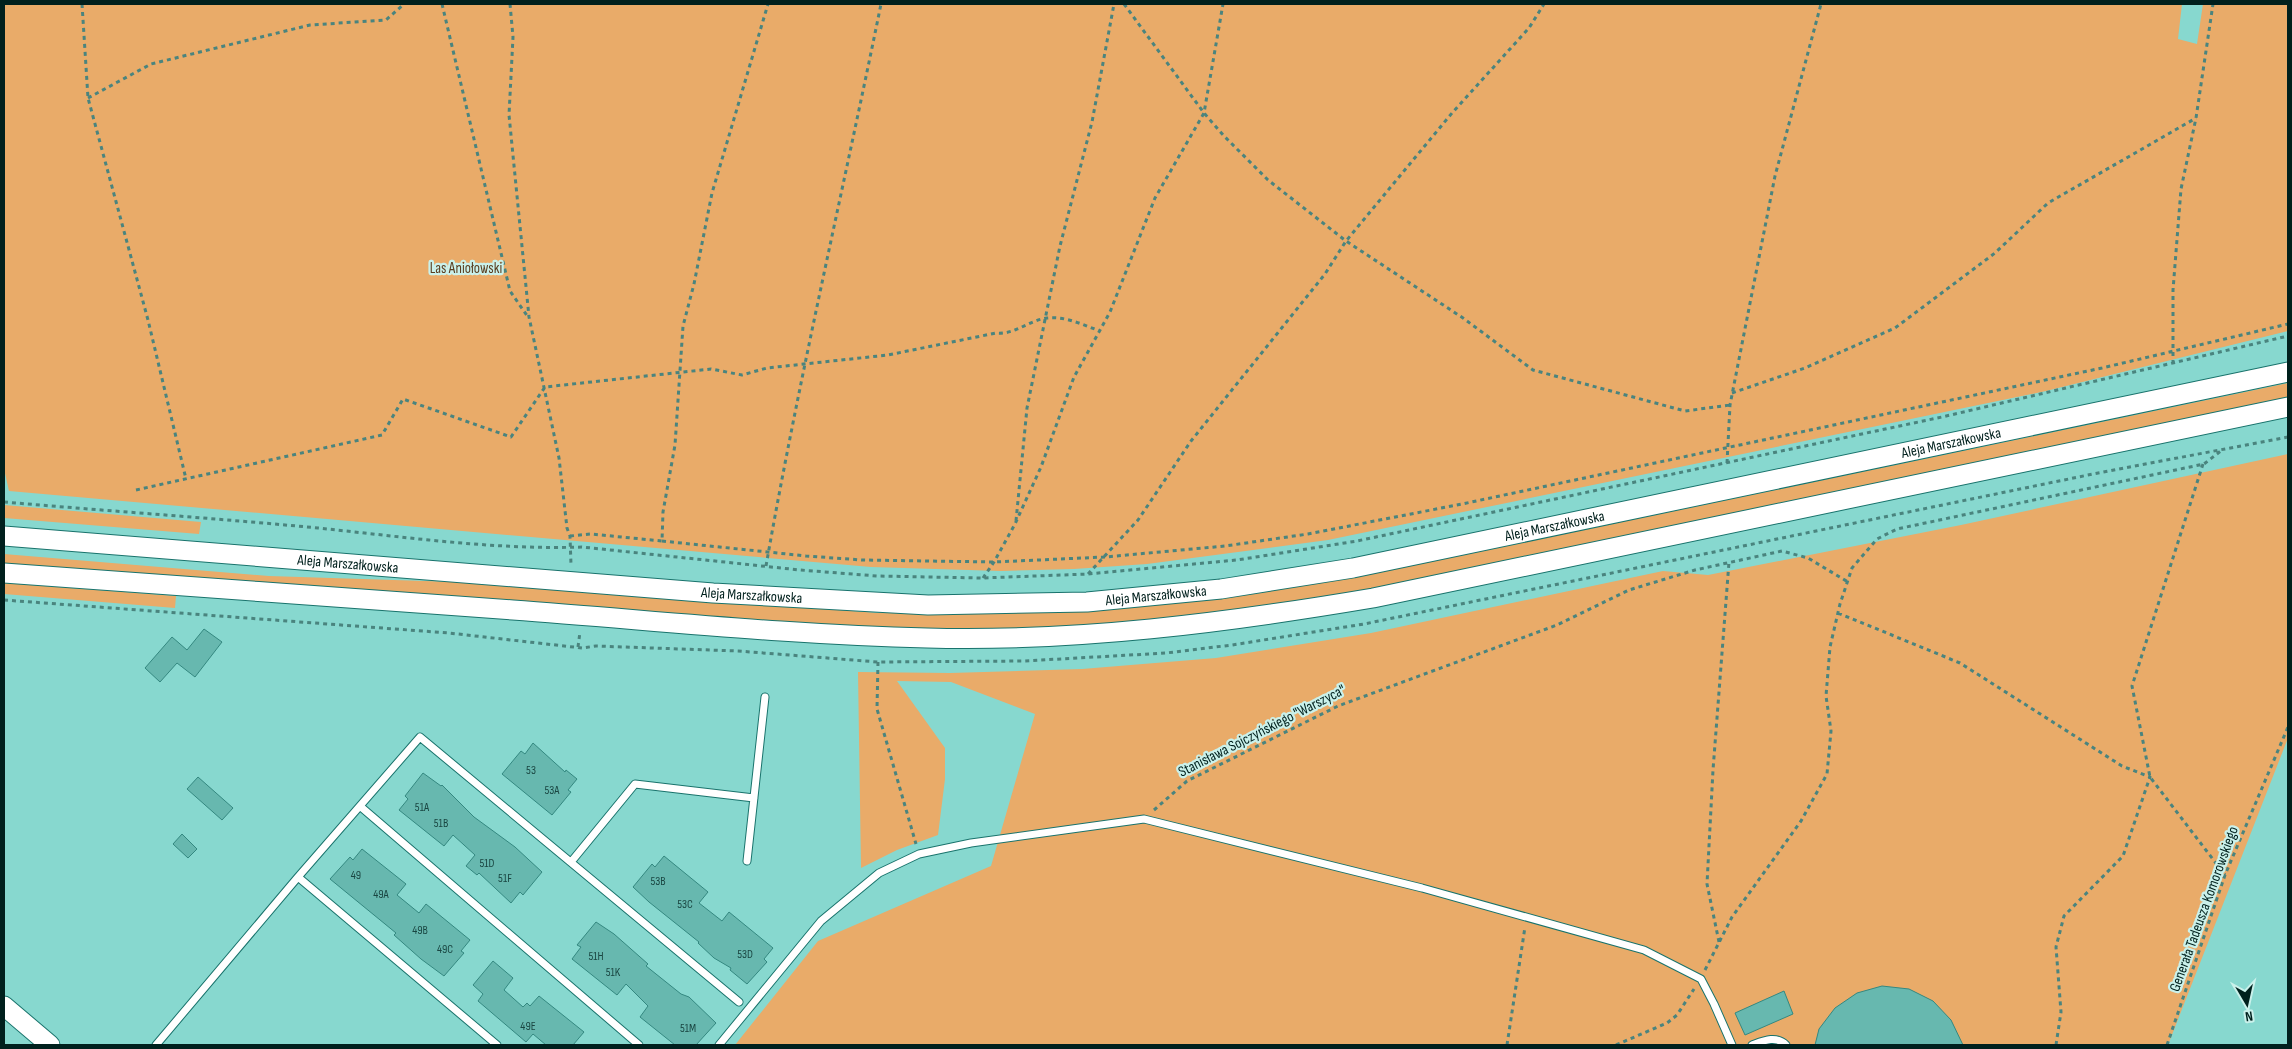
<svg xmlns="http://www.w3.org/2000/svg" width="2292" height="1049" viewBox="0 0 2292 1049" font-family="'Sofia Sans Condensed',sans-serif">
  <rect width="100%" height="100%" fill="#87d8cf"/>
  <path fill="#e9ab69" d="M4,4H2182L2178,39L2197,44L2203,4H2288V331L2046,391L1328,540L1147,564L1074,569L1001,571L871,567L9,491L4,469Z
    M2288,383V398L1409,582C1292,604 1173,622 1054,628C968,632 883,628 797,623L4,564V554L269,576L456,582L878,613L986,614L1128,608L1254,594L1430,562Z
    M2288,454V738L2168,1045H735L818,941L991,866L1035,714L951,682L897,681L945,748V779L938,835L897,850L861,868L858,672L950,673L1082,669L1216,658L1371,633L1663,571L1708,575L1961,525Z
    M4,505L201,522L199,534L4,518Z
    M4,583L176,596L175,608L4,594Z"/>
  <path fill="#67b8af" stroke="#348880" d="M204,629L222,642L195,677L177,663L160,682L145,668L172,637L187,650Z
    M533,743L565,772L566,770L577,779L568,790L571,792L552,815L502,774L521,751L525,754Z
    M423,773L441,786L442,785L474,817L515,847L542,872L523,895L520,892L511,903L479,873L477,875L466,866L475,855L453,835L444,846L399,810L408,799L405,796Z
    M198,777L233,808L222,820L187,789Z
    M182,834L197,849L188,858L173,844Z
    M362,849L406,884L397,895L419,913L426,904L470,940L461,951L464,953L444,976L421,959L394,935L396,933L330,879L350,857L353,860Z
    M664,856L708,892L699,903L722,921L729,912L773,948L764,959L767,962L747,984L730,970L731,968L714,958L698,943L699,942L649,902L633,887L652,864L655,867Z
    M596,922L614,934L648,964L646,966L681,994L689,997L716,1023L696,1045H675L640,1017L648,1006L626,984L617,995L572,959L581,947L577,945Z
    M493,961L513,978L504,990L523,1007L527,1003L530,1006L539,996L584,1032L573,1045H546L533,1034L526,1042L478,1001L483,994L473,985Z
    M1882,986L1909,989L1933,1001L1951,1020L1963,1045H1815L1819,1029L1835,1008L1857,993Z
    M1784,991L1793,1014L1745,1035L1735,1013Z"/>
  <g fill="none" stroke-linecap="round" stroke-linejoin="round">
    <defs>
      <path id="lane" d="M361,807L639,1045
        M747,861L765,697
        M571,862L635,784L754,798
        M298,877L420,737L739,1002
        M156,1045L298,877L497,1045
        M719,1045L821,921L879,873L919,854L971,843L1144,819L1422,888L1644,950L1701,979L1714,1004L1732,1045
        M1752,1045C1763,1041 1776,1035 1786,1045"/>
      <g id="secondary">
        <path id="s1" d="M4,536L713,593L928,605L1087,602L1221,589L1353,568L2288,372"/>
        <path d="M4,573C174,586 343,597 513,610C651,620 789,635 927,638C1077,642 1225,623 1373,598L2288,407"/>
        <path d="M4,1006L50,1045"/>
      </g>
    </defs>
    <use href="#lane" stroke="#19736c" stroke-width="9"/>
    <use href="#secondary" stroke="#19736c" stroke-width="21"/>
    <path stroke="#4a847e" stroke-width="3" stroke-dasharray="4 4" stroke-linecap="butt" d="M82,4L88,98L148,320L186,479
      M442,4L510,291L528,317
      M510,4L513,37L509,115L529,317L559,458L567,528L570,536L571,565
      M1124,4L1204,113L1224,136L1268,180L1346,241L1463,318L1533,370L1685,411L1730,405
      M88,98L151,64L310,25L386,20L404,4
      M2173,364V290L2181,189L2196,118L2213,4
      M1732,393L1805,368L1895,328L1995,253L2048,203L2196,118
      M1727,463L1730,405L1775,176L1821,4
      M2203,464L2132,686L2150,777L2225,875
      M136,490L382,435L403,399L511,437L545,387L711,369L742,375L767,368L888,355L996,333C1015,335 1029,320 1047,318C1066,316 1083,325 1100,331
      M4,502C108,511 213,518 318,528C405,537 495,550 582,547L800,570L877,576L982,578L1088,574L1237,560L1357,541L1942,417L2288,336
      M1016,521L1027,408L1060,246L1092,122L1114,4
      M570,536L591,534L662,541L663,512L675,445L683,326L694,284L712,193L768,4
      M662,541L806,556L862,560L994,562L1105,557L1225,546L1308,534L1462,504L2102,368L2288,324
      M766,566C799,378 843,191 881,4
      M1088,574L1138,520L1191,441L1325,274L1346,241L1452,113L1529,28L1544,4
      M983,578L994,562L1015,524L1041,467L1074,377L1110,312L1155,198L1204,113L1223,4
      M4,600L449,633L582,648L596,646L738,651L878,662L1024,661L1166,653L1232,645L1364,624L2093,474L2288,437
      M1838,613L1960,663L2122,766L2150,777L2123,856L2064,916L2056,947L2061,1012L2056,1045
      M578,647L580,632
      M878,662L877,709L916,844
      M1154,810L1187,781L1338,706L1557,625L1629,590L1695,570L1782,551L1808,558L1848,582
      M1719,942L1707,884L1713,770L1729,562
      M1705,970L1732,917L1801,821L1827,774L1831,731L1826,696L1830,647L1840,604L1852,568L1877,539L1897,529L2204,464L2222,450
      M1507,1045L1525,927
      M1616,1045L1667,1023L1677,1015L1694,989
      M2167,1045L2225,875L2288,727"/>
    <use href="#lane" stroke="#fff" stroke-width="7"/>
    <use href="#secondary" stroke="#fff" stroke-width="19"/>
  </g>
  <g text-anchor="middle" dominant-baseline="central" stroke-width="4.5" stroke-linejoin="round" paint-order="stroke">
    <g font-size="12" fill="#1a4642">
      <text x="531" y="770">53</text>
      <text x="552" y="790">53A</text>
      <text x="422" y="807">51A</text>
      <text x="441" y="823">51B</text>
      <text x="487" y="863">51D</text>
      <text x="356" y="875">49</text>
      <text x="505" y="878">51F</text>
      <text x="658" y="881">53B</text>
      <text x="381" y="894">49A</text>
      <text x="685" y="904">53C</text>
      <text x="420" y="930">49B</text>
      <text x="445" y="949">49C</text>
      <text x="745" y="954">53D</text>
      <text x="596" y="956">51H</text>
      <text x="613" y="972">51K</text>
      <text x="528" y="1026">49E</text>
      <text x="688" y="1028">51M</text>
    </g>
    <g font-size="15" fill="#5a3e20" stroke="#caf1eb">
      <text x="466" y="268">Las Aniołowski</text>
    </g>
    <g font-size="15" fill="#00201d" stroke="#caf1eb">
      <text stroke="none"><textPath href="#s1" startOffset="1965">Aleja Marszałkowska</textPath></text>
      <text stroke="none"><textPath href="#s1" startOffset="1560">Aleja Marszałkowska</textPath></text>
      <text stroke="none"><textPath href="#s1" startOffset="345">Aleja Marszałkowska</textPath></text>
      <text stroke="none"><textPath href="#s1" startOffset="750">Aleja Marszałkowska</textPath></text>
      <text stroke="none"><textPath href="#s1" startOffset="1155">Aleja Marszałkowska</textPath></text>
      <text transform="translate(1262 731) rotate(-27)">Stanisława Sojczyńskiego "Warszyca"</text>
      <text transform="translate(2204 909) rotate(-70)">Generała Tadeusza Komorowskiego</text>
    </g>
  </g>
  <rect width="2292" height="1049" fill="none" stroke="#00201d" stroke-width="10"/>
  <g transform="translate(2247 1004) rotate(171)" stroke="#caf1eb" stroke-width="4" paint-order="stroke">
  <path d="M0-4L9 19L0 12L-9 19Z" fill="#00201d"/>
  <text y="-8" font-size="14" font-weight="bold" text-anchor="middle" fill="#00201d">N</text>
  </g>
</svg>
